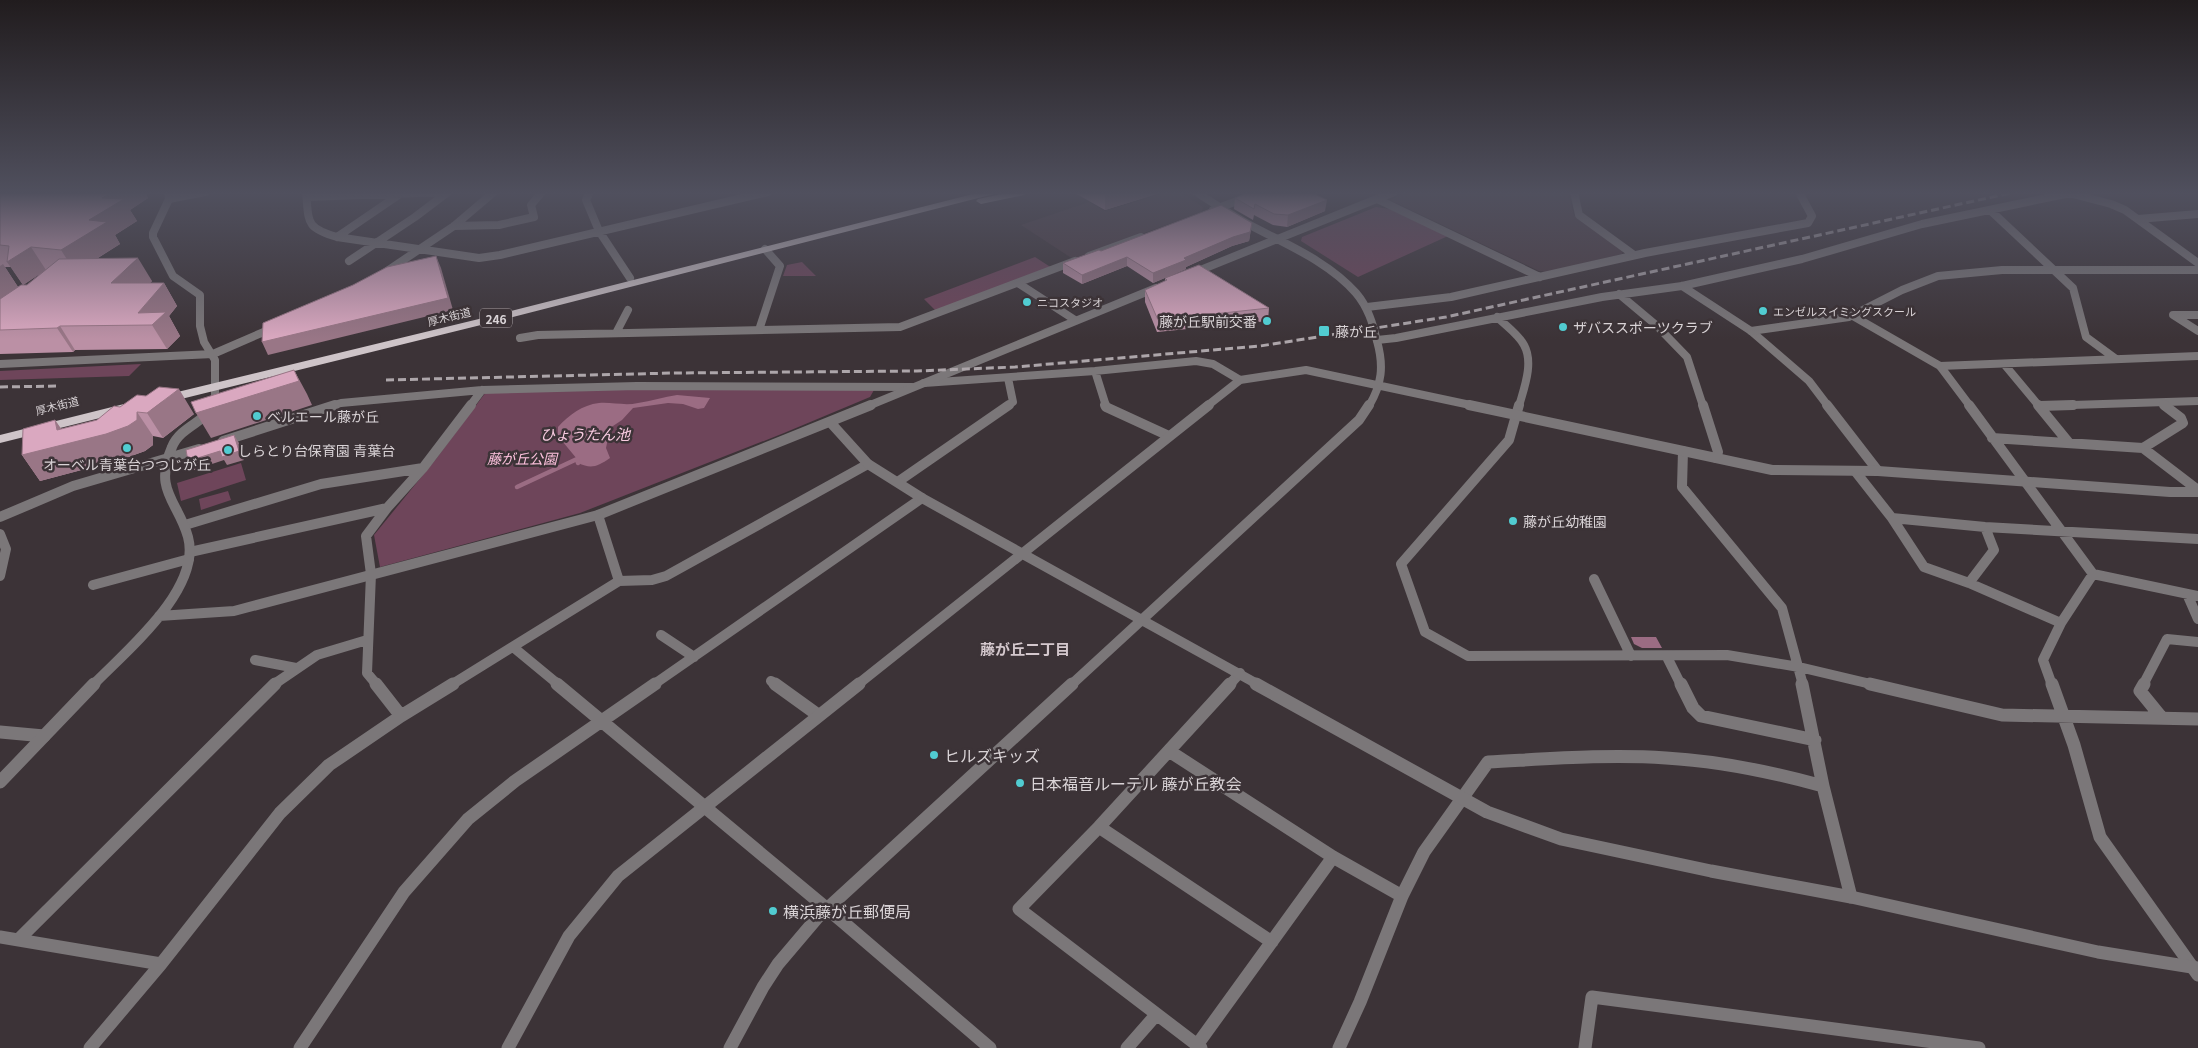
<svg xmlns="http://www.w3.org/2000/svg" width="2198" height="1048" viewBox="0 0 2198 1048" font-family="Georgia,'Noto Sans JP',serif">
  <rect width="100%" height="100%" fill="#3c3337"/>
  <path fill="#4b3c43" d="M1168,192H1180L1203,207L1202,212L1073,259L1021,225L1089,202L1105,211Z
    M1411,192H1568L1574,215L1623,251L1622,254L1547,272L1539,271L1392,201L1391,199Z"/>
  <path fill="#6e455a" d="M1376,207L1390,209L1448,236L1358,277L1301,241L1302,237Z
    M1035,257L1052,268L937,312L924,299Z
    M802,262L816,276H783L787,265Z
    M141,364L129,376L0,380V371Z
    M633,388L874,390L870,397L784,433L580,513L380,567L374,535L436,459L486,392Z
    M241,463L246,480L181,501L177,483Z
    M228,491L231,500L201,510L199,499Z"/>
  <path fill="#9b6c83" d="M677,395L710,398L704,408L698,409L683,404L668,403L633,408L622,420L610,428L606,448L610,458C597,467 591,469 578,463L577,459L558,436V427C569,415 582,405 599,403C612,402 625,406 638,403C651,401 664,397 677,395Z
    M1631,637H1656L1662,648H1642L1634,644Z"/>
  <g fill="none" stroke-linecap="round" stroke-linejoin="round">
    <path stroke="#9b6c83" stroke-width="4.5" d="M517,487L577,459L578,463"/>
    <path stroke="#7b7779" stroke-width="8" d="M306,192C309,222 305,228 337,237L479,258L500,255L768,192
      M590,192L586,200L599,231L630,278
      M1574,192L1579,215L1634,255
      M2069,193L2111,204L2125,210L2198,263
      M307,197L444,192
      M169,199L205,192
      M1377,199L1540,277
      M1213,210L1261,192
      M1990,210L2073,288L2086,337L2116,359
      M2138,219L2198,214
      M454,226L499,225L534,217L531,205L542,192
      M337,237L400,194
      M1089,256L1141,237
      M349,261L415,217L448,192
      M387,271L454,226L494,192
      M1018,283L1075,320
      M1682,286L1751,331L1809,381L1828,406
      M1619,294L1656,325L1687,357L1703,406
      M1367,307L1451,297L1645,253L1808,223L1812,216L1799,192
      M2198,315H2173L2198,331
      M1853,316L1940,366L1970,406
      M1497,317C1506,326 1518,334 1524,345C1534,363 1524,388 1519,406
      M759,330L780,266L765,249
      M616,333L628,310
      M520,338L538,335L900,327L1075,261
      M1377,340L1396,338L1602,297L1682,286L1802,259L1922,224L2075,192
      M213,354L273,328
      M2004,364L2039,406
      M1940,366L2198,356
      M1095,371L1106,406
      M924,383L1095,371L1196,361L1213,364L1240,380
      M2162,403L2166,406
      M331,406L341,403L482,390L637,386L912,387
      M470,406L482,390
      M1007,406L1013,402L1008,378
      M2040,406L2198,401"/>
    <path stroke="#7b7779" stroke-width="10" d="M1105,405L1106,407L1169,436
      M1519,405L1509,440L1401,564L1425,632L1468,656L1727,655L1799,667L1875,685
      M1703,405L1718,452L1716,458
      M1827,405L1878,471
      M1969,405L2093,574L2061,623L2043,660L2052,685
      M2038,405L2069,443
      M2040,406L2073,405
      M1992,438L2143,448L2198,490
      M223,441L335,405
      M2143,448L2183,423L2181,418L2164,405
      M1683,451L1682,487L1782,608L1803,685
      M1855,471L1892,518L1924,567L1969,583L2061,623
      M899,481L1009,405
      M0,517L73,486L199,449
      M1892,518L1985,527L2198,539
      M185,525L321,484L423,468
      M0,534L6,549L0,576
      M190,552L387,508
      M2093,574L2198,596
      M1594,579L1631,656
      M619,581L652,580L666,576L868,464
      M1969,583L1994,550L1985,527
      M93,585L189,559
      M2187,594L2198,619
      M661,635L694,657
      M513,647L559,685
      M1667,657L1681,685
      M255,660L296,668
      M771,681L777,685
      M273,685L317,655L367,640
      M377,685L367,673L371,574L366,536L387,508L423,468L471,405
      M451,685L619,581L598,515
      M653,685L922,498
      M1229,685L1240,673
      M2143,685L2167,639L2198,642"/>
    <path stroke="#7b7779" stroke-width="13" d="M376,684L401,716
      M557,684L843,922L990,1048
      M775,684L818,715
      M1681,684L1693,708L1701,716L1815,740
      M1802,684L1823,786L1851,897
      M1870,684L2002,715L2198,719
      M2052,684L2074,745L2100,837L2198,975
      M2144,684L2140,691L2162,718
      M0,732L44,736
      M1169,751L1333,857L1402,896
      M1099,827L1272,942
      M0,937L161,964
      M19,939L275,684
      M1197,1045L1333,857
      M90,1048L161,964L280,813L329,765L401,716L453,684
      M300,1048L404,892L468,819L515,781L655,684
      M1127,1048L1156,1015
      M1201,1048L1019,909L1099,827L1230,684
      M1339,1048L1360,1002L1402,896L1424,852L1488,762C1547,759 1607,754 1666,758C1720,761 1772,772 1823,786
      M1585,1048L1592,997L1979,1048"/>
    <path stroke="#7b7779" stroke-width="8" d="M168,192L169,199L153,233V237L173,276L200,295V326L204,342L215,360V406
      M1196,192C1213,203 1230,214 1248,224C1285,244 1328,261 1356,293C1368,307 1373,324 1377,341C1384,366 1382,384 1369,406
      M1193,273L1394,192
      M1751,331L1849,317L1902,290L1938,276L2002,270H2198
      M0,364L213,354
      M868,406L1156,288
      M1207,406L1240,380L1306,370L1475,406"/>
    <path stroke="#7b7779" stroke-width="10" d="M1469,405L1772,470L1878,471L2170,492H2198
      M830,422L868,464L922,498L1259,685
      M159,616L234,611L598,515L871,405
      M93,685C126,651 202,589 188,537C178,501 153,491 172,447C180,427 205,422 215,405
      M857,685L1209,405
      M1071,685L1359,420L1369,405"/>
    <path stroke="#7b7779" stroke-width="13" d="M1256,684L1487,812L1561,839L1711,871L1851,897L2098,952L2198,968
      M0,782L94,684
      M508,1048L569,936L618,876L859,684
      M730,1048L763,987L778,964L817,918L1072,684"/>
    <path fill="#cec4c8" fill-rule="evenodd" d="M981,192H996L994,194L489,323L165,403L159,399L161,396L483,318Z
      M1012,192H1029L1024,195L981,204L976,201L978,199Z
      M124,404L130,408L128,411L0,443V435Z"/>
    <path stroke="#ada6aa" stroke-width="3" stroke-dasharray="8 4" stroke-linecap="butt" d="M386,380L674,373L917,371L1015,367L1260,346L1446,317L2015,192
      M0,387L60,386"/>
  </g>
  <path fill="#bb90a5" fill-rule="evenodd" d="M0,192H145L148,198L130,210L137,221L115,235L120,244L98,258L152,281L150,283H164L177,306L169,316L180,336L167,349L75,350L73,352L0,354ZM5,267H11L23,285L18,287ZM41,273L27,285H23Z
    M1073,192H1163L1105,210Z
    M1235,198L1325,211L1287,227L1273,225L1254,215L1253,220L1234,209Z
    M1252,223L1249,241L1232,246L1186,267V269L1153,283L1127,266L1082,284L1063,273V263L1101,251Z
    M1165,278L1269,308L1268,321L1157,332L1145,302V290L1165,281Z
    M120,407L194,414L163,438L153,436V445L145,451L123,459L40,481L22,455L55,420L61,429L97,420Z"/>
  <path fill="#997686" d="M112,192H145L148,198L130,210L137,221L115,235L120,244L75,272L61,250L89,220L102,198Z
    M1109,192H1163L1105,210V193Z
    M1327,200L1325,211L1287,227L1288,215Z
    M1252,223L1249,241L1232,246L1186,267V269L1153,283V273L1184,258Z
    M31,247L46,270L23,285L7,262Z
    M436,256L441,268L453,310L268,355L262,342Z
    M1127,257V266L1082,284V275Z
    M138,258L152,281L126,307L111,283Z
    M3,264L18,287L0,301V266Z
    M164,283L177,306L169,316L180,336L167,349L152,325L138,313Z
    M60,326L75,350L73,352L57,328Z
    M294,370L307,394L312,405L211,438L196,413Z
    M179,389L194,414L163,438L147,413Z
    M137,412L153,436V445L145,451L123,459L40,481L22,455L57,430L55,420L71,443Z
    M234,435L239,443L244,460L227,465L224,460L194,470L188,461Z"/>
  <path fill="#daa8c0" stroke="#997686" d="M0,192H112L102,198L124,199L89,220L107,222L61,250L31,247L7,262L9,246L0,245Z
    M1249,192H1310L1327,200L1288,215L1274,214L1255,204L1254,209L1235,198Z
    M1221,205L1252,223L1250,232L1233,237L1184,258L1186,260L1153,273L1127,257L1082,275L1063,263L1085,255L1099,250L1101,251Z
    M436,256L448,298L262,342L263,323L353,285L387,267Z
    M138,258L111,283H164L138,313L166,312L152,325L60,326L57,328L0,330V299L21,285H27L59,259Z
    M1199,265L1269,308L1158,320L1145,290L1167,280L1165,278Z
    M294,370L299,381L196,413L191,402Z
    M159,387L179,389L147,413L137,412V420L128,426L106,434L22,455L23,429L55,420L57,430L97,420L114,406L120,407L137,395L146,396Z
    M234,435L239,451L222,457L220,451L188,461L186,450Z"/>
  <linearGradient id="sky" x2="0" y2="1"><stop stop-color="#211c1e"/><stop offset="0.57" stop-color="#50505e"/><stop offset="1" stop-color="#50505e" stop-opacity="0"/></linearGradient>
  <rect width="2198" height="339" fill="url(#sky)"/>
  <g fill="#51ccd1" stroke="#3c3337" stroke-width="2">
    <circle cx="1027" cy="302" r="5"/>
    <circle cx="1763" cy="311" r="5"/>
    <circle cx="1267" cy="321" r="5"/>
    <circle cx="1563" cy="327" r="5"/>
    <rect x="1318" y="325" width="12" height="12" rx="2.5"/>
    <circle cx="257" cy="416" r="5"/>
    <circle cx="127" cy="448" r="5"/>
    <circle cx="228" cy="450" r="5"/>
    <circle cx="1513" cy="521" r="5"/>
    <circle cx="934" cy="755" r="5"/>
    <circle cx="1020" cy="783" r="5"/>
    <circle cx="773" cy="911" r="5"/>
  </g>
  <g text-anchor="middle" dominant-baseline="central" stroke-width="5" stroke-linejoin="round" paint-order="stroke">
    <g font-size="11" fill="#d9d3d6" stroke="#3c3337" text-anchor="start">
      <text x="1037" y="302">ニコスタジオ</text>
      <text x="1773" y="311">エンゼルスイミングスクール</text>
    </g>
    <g font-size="11" fill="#d9d3d6" stroke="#3c3337">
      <text transform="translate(449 316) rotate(-14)">厚木街道</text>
      <text transform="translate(57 405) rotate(-14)">厚木街道</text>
    </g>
    <rect fill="#3c3337" stroke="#aaa3a6" stroke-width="1" x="480" y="308.5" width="32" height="19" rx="4"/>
    <g font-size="12" font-weight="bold" fill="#d9d3d6">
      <text x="496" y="318">246</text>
    </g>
    <g font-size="14" fill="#d9d3d6" stroke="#3c3337" text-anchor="start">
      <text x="1257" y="321" text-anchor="end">藤が丘駅前交番</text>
      <text x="1573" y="327">ザバススポーツクラブ</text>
      <text x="1335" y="331">藤が丘</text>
      <text x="267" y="416">ベルエール藤が丘</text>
      <text x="238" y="450">しらとり台保育園 青葉台</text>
      <text x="127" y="464" text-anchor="middle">オーベル青葉台つつじが丘</text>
      <text x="1523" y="521">藤が丘幼稚園</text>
    </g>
    <g font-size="14" font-style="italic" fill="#fdc1dd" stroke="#3c3337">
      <text x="522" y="458">藤が丘公園</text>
    </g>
    <g font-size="15" font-style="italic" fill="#f9cce1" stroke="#3c3337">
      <text x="585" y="433">ひょうたん池</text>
    </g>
    <g font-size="15" font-weight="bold" fill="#d4c8cd" stroke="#3c3337">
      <text x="1025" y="648">藤が丘二丁目</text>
    </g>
    <g font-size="16" fill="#d9d3d6" stroke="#3c3337" text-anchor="start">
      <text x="944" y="755">ヒルズキッズ</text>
      <text x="1030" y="783">日本福音ルーテル 藤が丘教会</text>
      <text x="783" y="911">横浜藤が丘郵便局</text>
    </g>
  </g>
</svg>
